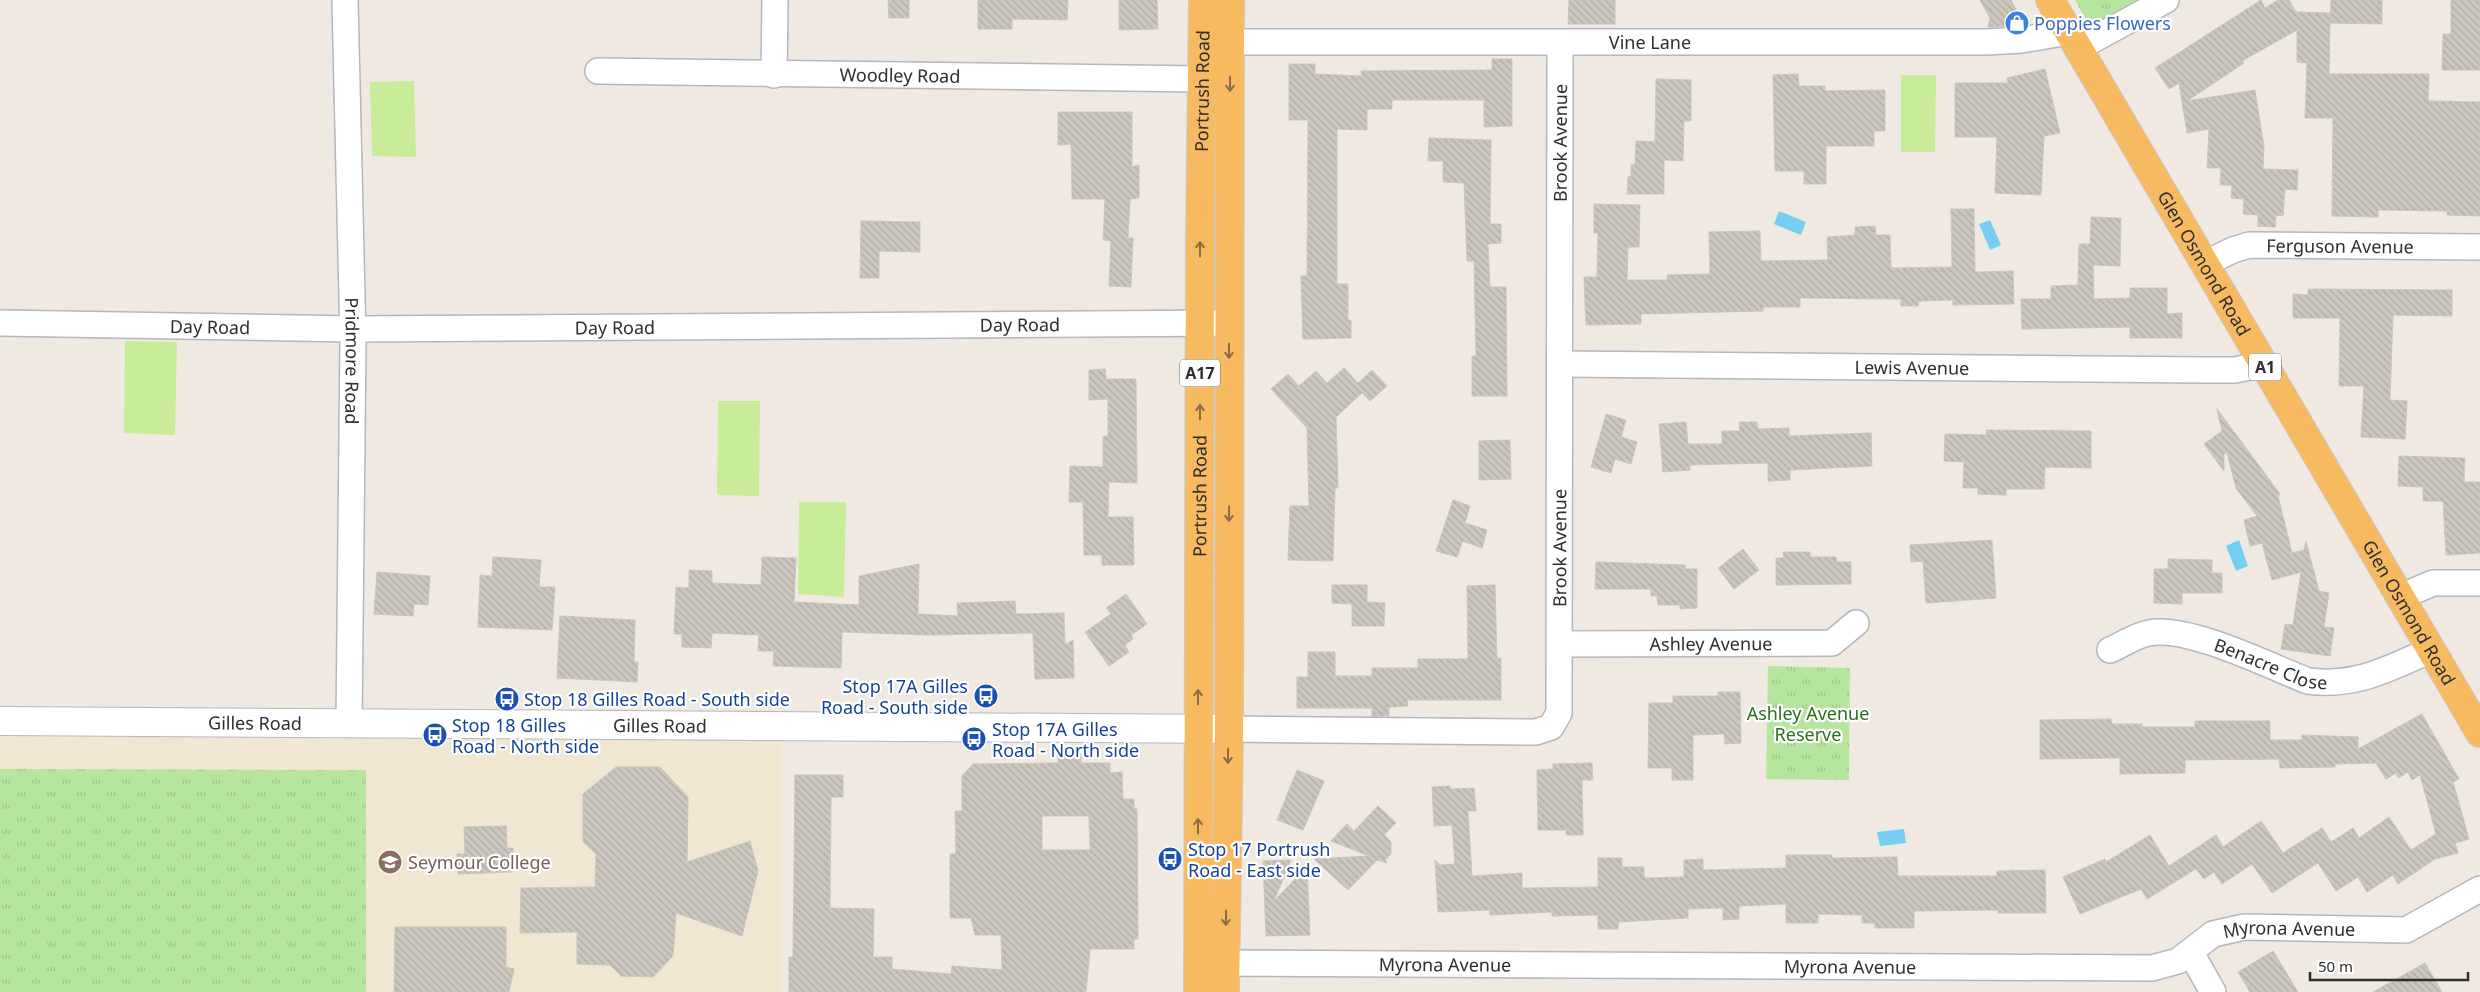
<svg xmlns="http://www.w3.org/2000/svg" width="2480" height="992" viewBox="0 0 2480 992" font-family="'Noto Sans',sans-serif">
  <defs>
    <pattern id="park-tufts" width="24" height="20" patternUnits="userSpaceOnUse" patternTransform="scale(1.25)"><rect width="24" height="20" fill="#b6e59e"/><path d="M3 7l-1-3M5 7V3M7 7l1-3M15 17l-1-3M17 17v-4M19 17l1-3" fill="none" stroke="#9dc588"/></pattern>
    <pattern id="building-back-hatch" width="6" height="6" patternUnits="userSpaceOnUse" patternTransform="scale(1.25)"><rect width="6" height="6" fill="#cbc7bf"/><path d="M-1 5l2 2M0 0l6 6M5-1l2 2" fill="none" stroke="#afaba4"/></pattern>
  </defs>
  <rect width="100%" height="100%" fill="#efe9e1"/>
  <path fill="#f0e6d1" d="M0,721L781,731V992H0Z"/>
  <path fill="url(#park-tufts)" d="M2075,0H2146L2093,32Z
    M1768,666L1850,668L1849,780L1766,779Z
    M0,769L366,770V992H0Z"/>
  <path fill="#c9ec9a" d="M1901,75H1936L1935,152H1901Z
    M414,81L416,157L372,156L370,82Z
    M125,341L177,342L175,435L124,433Z
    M718,401H760L759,496L717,495Z
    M799,502H846L844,597L798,594Z"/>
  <path fill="#75cff0" d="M1779,211L1806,222L1801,235L1774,224Z
    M1990,220L2001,245L1990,250L1979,224Z
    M2239,540L2248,566L2236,571L2226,546Z
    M1904,829L1906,843L1880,846L1877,832Z"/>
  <path fill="url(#building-back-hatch)" stroke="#cbc5ba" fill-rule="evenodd" d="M888,0H909V18H889Z
    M978,0H1068L1067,20L1012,19V29H978Z
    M1119,0H1157L1158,29L1119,30Z
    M1569,0H1615V24H1568Z
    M1980,0H2011L2024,25L1988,27L1990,18Z
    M2261,0L2265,8L2278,0H2289L2296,12L2330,13L2329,74H2429L2428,101L2480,102V216L2447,215V211L2378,210V217L2332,216L2333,118H2305L2307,63L2297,62V30L2242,61L2244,63L2187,101L2255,90L2264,147L2263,169L2298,170L2297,190L2285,189L2283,216L2276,215L2275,227L2258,226V215L2243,214L2244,199L2231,198L2232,185H2220L2221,168H2207L2209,129L2187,133L2179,83L2169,89L2155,68Z
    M2331,0H2382V24L2330,23Z
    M2451,0H2480V70H2442L2443,34H2451Z
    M1492,59H1512V126L1484,127V100H1392V109H1367V130L1337,129V284H1348V320H1351V338L1303,339L1301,276H1307L1308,120H1289V64H1315V74L1362,76L1361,71L1492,70Z
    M2045,69L2060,133L2044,136L2041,195L1995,193L1997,137H1955V83H2008L2007,78Z
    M1798,74L1799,86H1825V91L1885,90V131H1874V146H1826V184H1804V171H1775L1773,75Z
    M1656,79L1691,80V121H1684L1683,161L1664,160V194H1627L1628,176L1631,177V164L1635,165L1636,141L1655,142Z
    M1058,112H1132V167L1139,165V198L1130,199L1128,238H1133L1131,287L1109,286L1111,241L1103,240L1105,199H1072L1071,144L1058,145Z
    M1429,138L1491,140L1490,224H1501V243L1488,244L1490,287H1506L1507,396H1472V356H1476L1474,261H1467L1464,183L1443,182V161H1428Z
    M1594,204L1640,205L1639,247H1628L1627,280H1667V275L1710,274L1709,232L1760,231L1761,261L1828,260L1827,237L1855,235V227L1875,226L1876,235H1890L1891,268L1952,267L1951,209H1974L1975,272L2013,271L2014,304L1953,305V300L1919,301L1918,306H1901V299L1800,298V307H1763V311L1641,314V324L1586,325L1584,277H1597L1598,233H1594Z
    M2091,217L2121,218L2120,266L2093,265L2094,299L2130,298V288H2167V314L2182,313V338H2130V327L2022,329L2021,299H2051V286L2078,285L2079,244H2090Z
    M861,221L920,222V252L879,251V278H860Z
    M2308,289L2452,290V316L2393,315L2390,400L2407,401L2405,439L2361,437L2364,386H2339L2340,318H2293V294L2308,295Z
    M1344,368L1358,383L1372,370L1387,386L1370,401L1362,393L1336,417L1338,488H1335L1333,561L1288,560L1290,506H1309L1307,428L1271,389L1288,374L1299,386L1316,371L1327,383Z
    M1105,369L1106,379H1136L1137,483L1109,482L1108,517H1133L1134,565H1102V555H1084L1083,502H1069L1070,466L1103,467V436H1108V399L1089,400V370Z
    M2217,409L2280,494L2278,496L2292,553L2304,550L2306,541L2319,591L2329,593L2324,627L2334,628L2330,656L2281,649L2285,624L2293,625L2301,572L2272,580L2262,543L2250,546L2244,520L2257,516L2236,488L2227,453H2224V471L2204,444L2222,431Z
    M1606,414L1626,420L1621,437L1637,442L1631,464L1615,459L1611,473L1591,467Z
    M1686,422L1688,444H1722V431H1740L1739,422H1757L1758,429L1789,428V436L1871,433L1872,466L1790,470V480L1768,481V463L1689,465L1690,470L1663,472L1659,424Z
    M1986,430L2091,431V468L2045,467L2044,489H2006V495L1978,494V488H1963L1964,462L1944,461L1945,434L1987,435Z
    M1510,440L1511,479L1479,480V441Z
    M2399,456L2465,458L2464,482H2480V553L2446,555L2443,501H2423V487L2398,486Z
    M1453,500L1470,506L1465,523L1487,530L1482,548L1463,541L1457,557L1436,551Z
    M1992,540L1996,598L1926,603L1923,561L1911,562L1910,545Z
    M1743,549L1759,570L1734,589L1718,568Z
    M1783,552H1810V557H1836L1837,562H1851V584L1776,585V558H1784Z
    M493,557L541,560L539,587H555L552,630L478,627L480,575L492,576Z
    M762,557L796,558L794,602L859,605V576L919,564L918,614L958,616L957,603L1015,601L1016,614L1064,613L1065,645L1073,640L1074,678L1035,679L1033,633L929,635L842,632L841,668L773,666L774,651H758L759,635L712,633L711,648L682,647V634H674L676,587L689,588V570L712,571V583L761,585Z
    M2168,559L2212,560V573H2222V593H2182V604L2154,603V569H2168Z
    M1596,562L1685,565V569H1697V608L1680,609V605H1658L1657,596H1651V589H1595Z
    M377,572L430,576L428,605L414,604L413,616L374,614Z
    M1332,585H1367V602L1385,603L1384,626H1352V604L1332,603Z
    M1495,585L1497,659L1501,658V700H1407L1408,706L1389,707V716H1372V708H1297V677H1308V652H1335V676H1372V668H1418V659H1468L1467,586Z
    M1126,594L1147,624L1131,635L1133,639L1125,645L1129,652L1109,666L1085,632L1111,614L1106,608Z
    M560,616L635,620L634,662H638L637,682L557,678Z
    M1718,692H1740L1741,743L1725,744L1724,734L1693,735V780H1672V768H1648L1649,703H1673V696H1718Z
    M2422,714L2459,779L2453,782L2469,839L2455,843L2458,853L2435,859L2398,884L2393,875L2367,892L2358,877L2336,891L2318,863L2272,893L2252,864L2222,884L2214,872L2204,879L2196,869L2147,899L2141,889L2080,914L2063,877L2105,859L2106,862L2150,835L2169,866L2216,835L2223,847L2261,821L2283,853L2322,828L2331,842L2353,828L2359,838L2389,817L2411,850L2436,834L2420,775L2412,780L2408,772L2398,778L2396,773L2386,779L2376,763L2335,764V767L2280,768L2279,759L2185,760V773L2120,774V758L2040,759V720L2111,719L2112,724H2142V727H2195V721H2270V740H2302V735L2358,737V749Z
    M1058,754H1081V763H1110V773L1122,772L1123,799H1134V808L1137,809L1138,939H1134V949H1090L1086,992H789V957H793L795,775H843V797H831L830,908L874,909L873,957H892V969L951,974L952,966L1002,970L1001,935H975L971,918H950V854H956L955,811H962V776L973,764L1058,763ZM1042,816H1089L1090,850H1042Z
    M1592,763L1593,780H1582L1583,835H1566V830H1538L1537,770L1553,769V764Z
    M616,767H660L688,797L687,862L750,841L758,871L742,936L676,913L673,956L653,977L621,976L610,965L577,964V932L520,933L521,888L595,887L596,854L583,842V794Z
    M1297,770L1324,781L1303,830L1277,820Z
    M1450,786L1451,789L1474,788L1476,811H1468L1472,876L1522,873V888L1598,887V858H1622V867H1644V878L1684,877V860L1703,859V870L1786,868V855H1832V858L1897,857L1898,876H1997V871L2045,870L2046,913H1998V910L1914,911V928H1875V923H1862V915L1818,914V923H1786V904L1739,906V919L1723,920V908L1688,909V918L1618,922V929H1598V915L1552,916V912L1490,915V910L1438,912L1435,860L1440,865L1455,864L1452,825L1434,826L1432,787Z
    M1378,806L1396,823L1384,835L1391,842V854L1385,860L1387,863L1377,860L1348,890L1314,859L1369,856L1331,841L1347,824L1354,831Z
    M506,826L507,848H513V872L458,874L457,854H465L464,827Z
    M1291,860L1274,901L1307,867L1310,935L1266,936L1263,861Z
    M395,927H506V967L514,969L509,992H394Z
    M2273,951L2298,992H2250L2238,972Z
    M2425,963L2442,992H2373Z"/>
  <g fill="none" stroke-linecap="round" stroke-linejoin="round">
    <defs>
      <g id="minor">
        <path id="s1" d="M345,0L353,340L349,723"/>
        <path id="s2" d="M1230,42H1986L2022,40L2068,32"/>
        <path d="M2078,48L2166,0"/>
        <path id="s3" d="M598,71L1202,79"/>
        <path d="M774,75L775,0"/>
        <path id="s4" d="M2204,264L2233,250L2249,245L2480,247"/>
        <path id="s5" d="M0,323L352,329L1229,323"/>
        <path id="s6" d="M1560,364L2203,370H2235L2263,364"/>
        <path d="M2400,597L2433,583H2480"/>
        <path id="s7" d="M1560,644L1832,643L1856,623"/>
        <path id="s8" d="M2110,650C2122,645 2136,635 2149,633C2188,625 2269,666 2308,681C2356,687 2388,669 2431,650"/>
        <path id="s9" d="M1229,729L1536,732L1551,727L1559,713L1560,44"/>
        <path d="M2191,953L2213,992"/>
        <path id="s10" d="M1205,963L2152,968L2178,961L2213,934L2244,927L2406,930L2480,889"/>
      </g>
      <g id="tertiary">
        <path id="s11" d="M0,721L1229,729"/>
      </g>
      <g id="trunk">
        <path id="s12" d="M2050,0L2480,733"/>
        <path id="s13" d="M1198,992L1200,240L1203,0"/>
        <path d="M1225,992L1229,729L1230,0"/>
      </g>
    </defs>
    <use href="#minor" stroke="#b4b7c1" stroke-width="28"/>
    <use href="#tertiary" stroke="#b4b7c1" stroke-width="30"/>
    <use href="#trunk" stroke="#c9c9c9" stroke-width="30"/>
    <use href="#minor" stroke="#fff" stroke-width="25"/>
    <use href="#tertiary" stroke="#fff" stroke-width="28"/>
    <use href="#trunk" stroke="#f8ba60" stroke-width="28"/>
  </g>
  <defs><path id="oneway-shaft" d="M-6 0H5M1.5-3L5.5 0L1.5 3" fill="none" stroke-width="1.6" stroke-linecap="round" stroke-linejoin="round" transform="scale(1.25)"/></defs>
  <g stroke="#896d44">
    <use href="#oneway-shaft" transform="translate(1230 84) rotate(90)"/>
    <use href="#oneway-shaft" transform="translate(1200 249) rotate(-90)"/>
    <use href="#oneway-shaft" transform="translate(1229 351) rotate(90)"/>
    <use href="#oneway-shaft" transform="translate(1200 412) rotate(-90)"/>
    <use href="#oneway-shaft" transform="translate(1229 514) rotate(91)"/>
    <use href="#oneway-shaft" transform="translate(1198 697) rotate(-90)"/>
    <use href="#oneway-shaft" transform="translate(1228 756) rotate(91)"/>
    <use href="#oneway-shaft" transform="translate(1198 826) rotate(-90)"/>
    <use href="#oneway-shaft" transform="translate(1226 918) rotate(91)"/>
  </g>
  <defs>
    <symbol id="shop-disc" viewBox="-11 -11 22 22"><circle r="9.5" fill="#3f7fe0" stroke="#fff"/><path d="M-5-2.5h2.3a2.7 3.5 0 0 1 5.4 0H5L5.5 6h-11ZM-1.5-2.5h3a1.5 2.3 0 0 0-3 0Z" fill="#fff"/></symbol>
    <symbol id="bus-disc" viewBox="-11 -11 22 22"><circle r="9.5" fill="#1a4fb4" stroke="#fff"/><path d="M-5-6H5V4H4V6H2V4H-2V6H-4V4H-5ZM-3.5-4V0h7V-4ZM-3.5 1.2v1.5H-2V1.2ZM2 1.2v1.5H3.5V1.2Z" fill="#fff"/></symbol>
    <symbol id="school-disc" viewBox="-11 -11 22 22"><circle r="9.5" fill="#8d6e63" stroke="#fff"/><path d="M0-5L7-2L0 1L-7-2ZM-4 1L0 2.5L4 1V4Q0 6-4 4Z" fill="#fff"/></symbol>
  </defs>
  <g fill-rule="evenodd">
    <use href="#shop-disc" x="2003" y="9" width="28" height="28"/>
    <use href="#bus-disc" x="972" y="682" width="28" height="28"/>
    <use href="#bus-disc" x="493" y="685" width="28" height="28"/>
    <use href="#bus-disc" x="421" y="721" width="28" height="28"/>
    <use href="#bus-disc" x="960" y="725" width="28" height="28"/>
    <use href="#bus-disc" x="1156" y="845" width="28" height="28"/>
    <use href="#school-disc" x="376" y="848" width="28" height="28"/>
  </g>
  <g text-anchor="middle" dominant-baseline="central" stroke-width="4.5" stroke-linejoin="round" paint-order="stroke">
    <g fill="#fff" stroke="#6d6d6d" stroke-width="1">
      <rect x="2249" y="353.5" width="32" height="27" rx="4"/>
      <rect x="1180" y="359.5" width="40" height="27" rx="4"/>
    </g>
    <g font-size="16" font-weight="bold" fill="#2e2e2e">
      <text x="2265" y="367">A1</text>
      <text x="1200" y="373">A17</text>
    </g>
    <g font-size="18" fill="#366cbe" stroke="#fff" text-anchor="start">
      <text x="2034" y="23">Poppies Flowers</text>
    </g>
    <g font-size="18" fill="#2e2e2e" stroke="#fff">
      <text stroke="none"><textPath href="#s2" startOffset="420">Vine Lane</textPath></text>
      <text stroke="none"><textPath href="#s3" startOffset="302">Woodley Road</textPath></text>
      <text stroke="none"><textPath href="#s13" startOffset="901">Portrush Road</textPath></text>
      <text stroke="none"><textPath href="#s9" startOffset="909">Brook Avenue</textPath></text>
      <text stroke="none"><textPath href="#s4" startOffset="140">Ferguson Avenue</textPath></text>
      <text stroke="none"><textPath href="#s12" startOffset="305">Glen Osmond Road</textPath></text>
      <text stroke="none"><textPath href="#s5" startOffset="1020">Day Road</textPath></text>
      <text stroke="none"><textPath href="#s5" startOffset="210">Day Road</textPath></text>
      <text stroke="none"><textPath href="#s5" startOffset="615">Day Road</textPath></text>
      <text stroke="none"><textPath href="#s1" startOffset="361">Pridmore Road</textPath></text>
      <text stroke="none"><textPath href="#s6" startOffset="352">Lewis Avenue</textPath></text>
      <text stroke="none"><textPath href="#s13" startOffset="496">Portrush Road</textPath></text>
      <text stroke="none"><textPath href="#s9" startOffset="504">Brook Avenue</textPath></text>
      <text stroke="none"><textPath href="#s12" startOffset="710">Glen Osmond Road</textPath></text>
      <text stroke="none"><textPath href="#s7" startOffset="151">Ashley Avenue</textPath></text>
      <text stroke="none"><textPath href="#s8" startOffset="170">Benacre Close</textPath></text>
      <text stroke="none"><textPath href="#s11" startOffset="255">Gilles Road</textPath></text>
      <text stroke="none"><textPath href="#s11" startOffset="660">Gilles Road</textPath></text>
      <text stroke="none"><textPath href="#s10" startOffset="1095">Myrona Avenue</textPath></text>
      <text stroke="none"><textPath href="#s10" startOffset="240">Myrona Avenue</textPath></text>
      <text stroke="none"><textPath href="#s10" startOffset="645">Myrona Avenue</textPath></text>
    </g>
    <g font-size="18" fill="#164399" stroke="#fff" text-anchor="start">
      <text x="968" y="686" text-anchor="end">Stop 17A Gilles<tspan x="968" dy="21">Road - South side</tspan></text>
      <text x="524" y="699">Stop 18 Gilles Road - South side</text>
      <text x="452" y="725">Stop 18 Gilles<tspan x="452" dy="21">Road - North side</tspan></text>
      <text x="992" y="729">Stop 17A Gilles<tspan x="992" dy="21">Road - North side</tspan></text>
      <text x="1188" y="849">Stop 17 Portrush<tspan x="1188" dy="21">Road - East side</tspan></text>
    </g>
    <g font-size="18" fill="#2c6e1b" stroke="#fff">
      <text x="1808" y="713">Ashley Avenue<tspan x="1808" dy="21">Reserve</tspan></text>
    </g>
    <g font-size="18" fill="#785e54" stroke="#fff" text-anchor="start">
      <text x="408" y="862">Seymour College</text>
    </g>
  </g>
  <path d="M2310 972v8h158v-8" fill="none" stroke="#2e2e2e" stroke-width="2.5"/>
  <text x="2318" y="972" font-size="15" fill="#2e2e2e" stroke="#ffffff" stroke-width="4" paint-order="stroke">50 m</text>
</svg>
